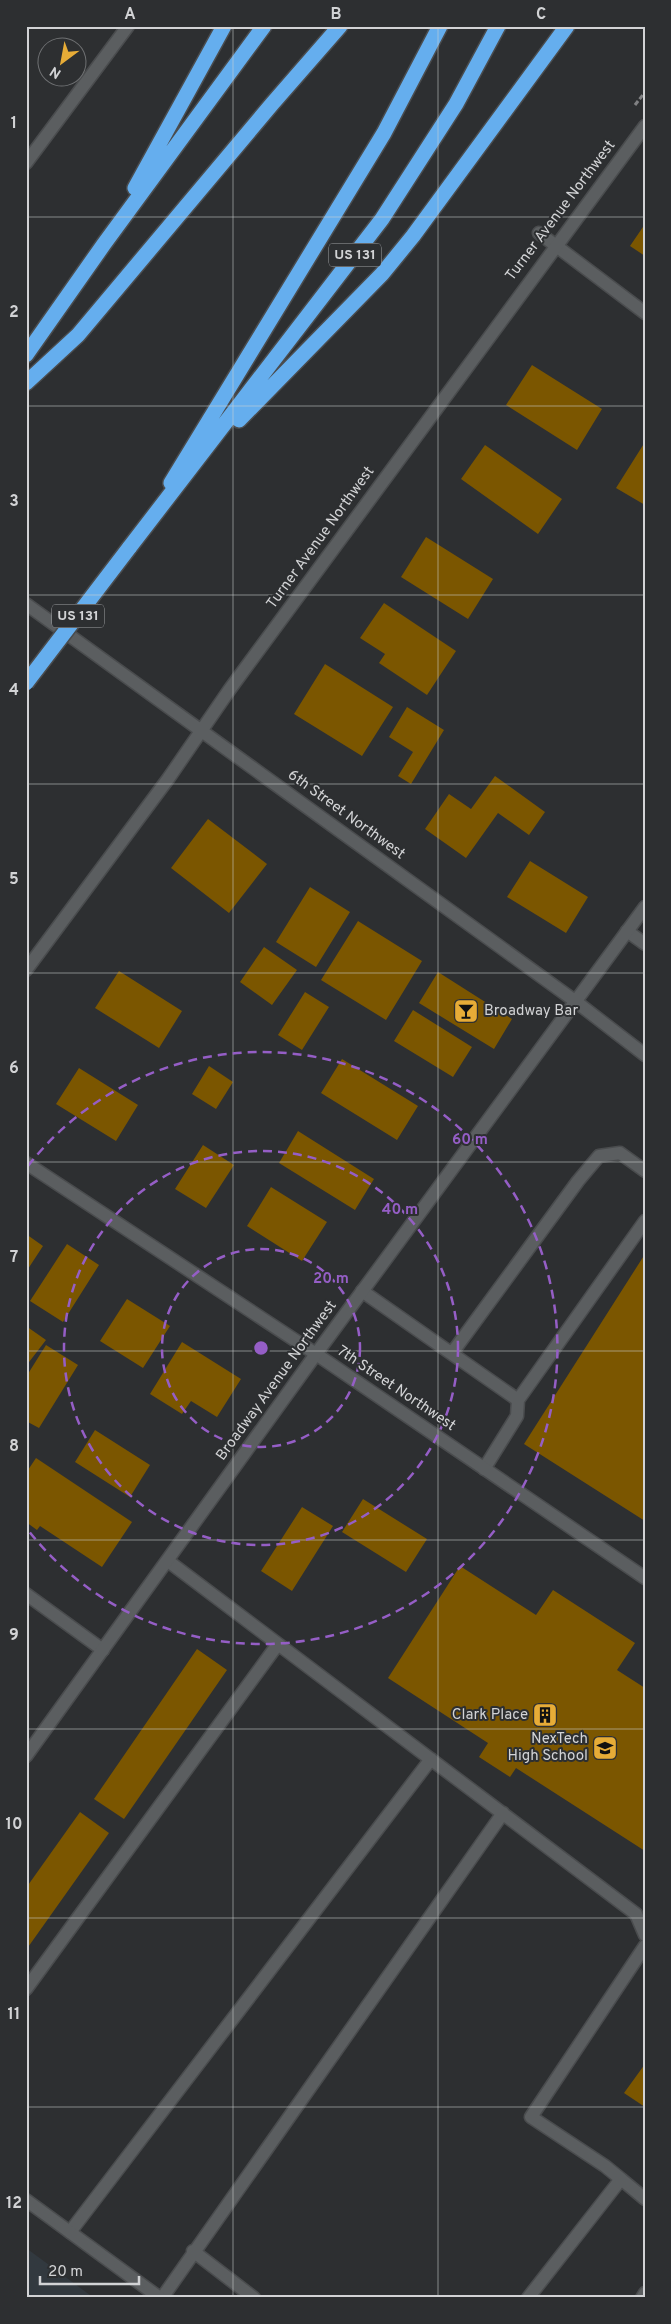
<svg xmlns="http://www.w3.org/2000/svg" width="671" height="2324" viewBox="0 0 671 2324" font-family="Overpass,sans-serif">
  <rect width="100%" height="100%" fill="#2d2f31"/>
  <path fill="#32393f" d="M26,2248L94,2298H26Z"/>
  <path fill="#7b5600" d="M645,224V256L630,246Z
    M532,365L602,409L577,450L506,405Z
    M645,442V505L616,488Z
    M485,445L562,499L538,534L461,479Z
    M426,537L493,579L468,619L401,577Z
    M384,603L456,651L427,695L379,663L385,654L360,638Z
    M325,664L393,707L362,756L294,714Z
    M407,707L444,730L411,784L398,776L413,752L389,737Z
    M495,776L545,812L529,835L498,813L466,858L425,829L449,794L471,809Z
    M208,819L267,864L229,913L171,868Z
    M530,861L588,897L566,933L507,897Z
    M310,887L350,912L316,967L276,942Z
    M358,921L422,961L386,1020L321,980Z
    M264,947L297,970L272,1005L240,982Z
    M119,971L182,1011L159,1048L95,1008Z
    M438,972L512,1019L494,1049L419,1003Z
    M305,992L329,1007L302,1050L278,1035Z
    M413,1010L472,1047L453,1077L394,1041Z
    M342,1059L418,1106L397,1140L321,1093Z
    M209,1066L233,1082L216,1109L192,1094Z
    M79,1068L138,1105L116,1141L56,1104Z
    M298,1131L374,1179L355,1210L279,1163Z
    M203,1145L234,1165L206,1208L175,1189Z
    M271,1187L327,1222L302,1261L247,1226Z
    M26,1234L43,1246L26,1272Z
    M67,1244L99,1265L63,1322L30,1301Z
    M645,1254V1521L524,1444Z
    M127,1299L170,1326L143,1368L100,1341Z
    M26,1326L46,1340L26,1366Z
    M182,1342L241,1379L217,1417L191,1401L182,1414L150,1394Z
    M46,1345L78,1365L39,1428L26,1421V1377Z
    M95,1430L150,1465L130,1497L75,1462Z
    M36,1458L132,1522L102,1567L40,1526L37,1530L26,1522V1473Z
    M363,1499L427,1539L406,1572L342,1532Z
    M302,1507L333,1526L292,1591L261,1571Z
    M460,1566L536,1615L553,1590L635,1643L617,1670L645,1688V1851L516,1768L510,1777L479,1757L488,1743L388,1678Z
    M197,1649L227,1670L124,1819L94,1799Z
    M80,1812L109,1833L26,1950V1888Z
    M645,2064V2107L624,2093Z"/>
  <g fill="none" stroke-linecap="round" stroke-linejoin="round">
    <defs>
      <path id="lane" d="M627,931L645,944
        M362,1291L518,1400L517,1416L484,1469
        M452,1353L578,1181L599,1156L620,1153L645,1171
        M518,1400L645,1221
        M168,1561L636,1914L645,1935
        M26,1989L278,1644
        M621,2179L645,2199
        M70,2232L431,1759
        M193,2251L254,2298
        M162,2298L503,1813
        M528,2298L621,2179L605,2166L531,2117L645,1946
        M642,2298L645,2293"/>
      <path id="street" d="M539,233L645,313
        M26,1163L316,1354L645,1578
        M26,1594L103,1650
        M26,2200L160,2298"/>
      <path id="secondary" d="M26,163L128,26
        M26,604L575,1001L645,1055
        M26,970L168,779L230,689L645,126
        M26,1756L316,1354L645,907"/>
      <path id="highway" d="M135,188L224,26
        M26,355L104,244L264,26
        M26,383L78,335L272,104L340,26
        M239,420L382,274L413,236L567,26
        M171,483L384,133L440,26
        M129,548L382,219L456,104L498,26"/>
    </defs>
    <use href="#lane" stroke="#4a4c4e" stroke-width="15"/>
    <use href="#street" stroke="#4a4c4e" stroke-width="15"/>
    <use href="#secondary" stroke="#4a4c4e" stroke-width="15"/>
    <use href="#highway" stroke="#4a4c4e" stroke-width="18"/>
    <path stroke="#808183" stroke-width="3" stroke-dasharray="5 2.5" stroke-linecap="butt" d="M635,105L645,92"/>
    <use href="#lane" stroke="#5b5e60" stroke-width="12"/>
    <use href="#street" stroke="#5b5e60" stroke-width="12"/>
    <use href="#secondary" stroke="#5b5e60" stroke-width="12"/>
    <use href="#highway" stroke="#65aeee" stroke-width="15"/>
    <defs>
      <path id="highway-bridge" d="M26,683L129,548"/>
    </defs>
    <use href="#highway-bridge" stroke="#4a4c4e" stroke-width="18" stroke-linecap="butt"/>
    <use href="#highway-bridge" stroke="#65aeee" stroke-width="15"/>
  </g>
  <path fill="none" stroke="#d2d3d5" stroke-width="1" stroke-opacity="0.55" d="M233,26V2298M438,26V2298M26,217H645M26,406H645M26,595H645M26,784H645M26,973H645M26,1162H645M26,1351H645M26,1540H645M26,1729H645M26,1918H645M26,2107H645"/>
  <g fill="none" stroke="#955ec6" stroke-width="2.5" stroke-dasharray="9 6">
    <circle cx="261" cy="1348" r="99"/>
    <circle cx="261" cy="1348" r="197"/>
    <path d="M28 1166A296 296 0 1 1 28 1530"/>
  </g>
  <defs>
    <symbol id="bar-square" viewBox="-11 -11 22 22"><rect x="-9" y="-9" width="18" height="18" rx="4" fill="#e7ac37" stroke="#2d2f31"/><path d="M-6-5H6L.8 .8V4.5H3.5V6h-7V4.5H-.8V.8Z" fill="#111"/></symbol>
    <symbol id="building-square" viewBox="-11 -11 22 22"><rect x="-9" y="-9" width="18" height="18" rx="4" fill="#e7ac37" stroke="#2d2f31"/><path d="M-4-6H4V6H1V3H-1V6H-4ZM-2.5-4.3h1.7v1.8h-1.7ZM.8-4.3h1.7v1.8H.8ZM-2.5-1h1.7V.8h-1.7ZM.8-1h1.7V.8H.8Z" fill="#111"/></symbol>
    <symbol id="school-square" viewBox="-11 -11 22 22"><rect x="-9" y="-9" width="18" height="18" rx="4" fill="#e7ac37" stroke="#2d2f31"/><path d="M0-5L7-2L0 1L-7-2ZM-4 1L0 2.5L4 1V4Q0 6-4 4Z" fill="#111"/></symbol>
  </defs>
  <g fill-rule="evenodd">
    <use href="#bar-square" x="452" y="997" width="28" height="28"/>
    <use href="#building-square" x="531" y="1701" width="28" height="28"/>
    <use href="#school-square" x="591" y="1734" width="28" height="28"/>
  </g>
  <g text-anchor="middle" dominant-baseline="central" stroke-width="4" stroke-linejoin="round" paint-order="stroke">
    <g fill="#2d2f31" stroke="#a0a2a4" stroke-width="1">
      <rect x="329" y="243.5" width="52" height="23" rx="4"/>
      <rect x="52" y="604.5" width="52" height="23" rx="4"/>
    </g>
    <g font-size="14" font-weight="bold" fill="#d2d3d5">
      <text x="355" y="255">US 131</text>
      <text x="78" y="616">US 131</text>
    </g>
    <g font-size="15" fill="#d2d3d5" stroke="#2d2f31">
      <text transform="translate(561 211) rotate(-53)">Turner Avenue Northwest</text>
      <text transform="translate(321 538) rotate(-54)">Turner Avenue Northwest</text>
      <text transform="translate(346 815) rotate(36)">6th Street Northwest</text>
      <text transform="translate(277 1381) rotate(-54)">Broadway Avenue Northwest</text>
      <text transform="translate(396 1389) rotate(34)">7th Street Northwest</text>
    </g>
    <g font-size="15" fill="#d2d3d5" stroke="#2d2f31" text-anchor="end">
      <text x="484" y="1011" text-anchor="start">Broadway Bar</text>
      <text x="528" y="1715">Clark Place</text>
      <text x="588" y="1739">NexTech<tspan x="588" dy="17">High School</tspan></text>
    </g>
  </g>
  <circle cx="261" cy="1348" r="8" fill="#955ec6" stroke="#2d2f31" stroke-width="2.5"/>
  <g font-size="15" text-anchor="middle" font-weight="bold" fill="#955ec6" stroke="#2d2f31" stroke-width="4" stroke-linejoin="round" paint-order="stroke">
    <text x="470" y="1144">60 m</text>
    <text x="400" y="1214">40 m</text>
    <text x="331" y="1283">20 m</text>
  </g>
  <rect width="671" height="2324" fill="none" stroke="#2d2f31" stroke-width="55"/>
  <g transform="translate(62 62) rotate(212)"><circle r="24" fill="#2d2f31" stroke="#6f7173"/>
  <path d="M0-4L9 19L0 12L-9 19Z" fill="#e7ac37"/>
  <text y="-8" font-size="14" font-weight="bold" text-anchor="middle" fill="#d2d3d5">N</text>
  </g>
  <path d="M40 2276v8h99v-8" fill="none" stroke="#d2d3d5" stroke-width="2.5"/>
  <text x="48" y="2276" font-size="15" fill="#d2d3d5" stroke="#2d2f31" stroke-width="4" paint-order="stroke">20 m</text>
  <rect x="28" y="28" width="616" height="2268" fill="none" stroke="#d2d3d5" stroke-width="2"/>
  <g font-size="16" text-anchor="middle" font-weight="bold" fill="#d2d3d5">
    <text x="130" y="19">A</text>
    <text x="336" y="19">B</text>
    <text x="541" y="19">C</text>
    <text x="14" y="128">1</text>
    <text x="14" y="317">2</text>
    <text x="14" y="506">3</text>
    <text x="14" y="695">4</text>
    <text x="14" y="884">5</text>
    <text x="14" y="1073">6</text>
    <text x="14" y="1262">7</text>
    <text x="14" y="1451">8</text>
    <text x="14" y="1640">9</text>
    <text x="14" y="1829">10</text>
    <text x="14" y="2019">11</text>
    <text x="14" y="2208">12</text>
  </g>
</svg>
